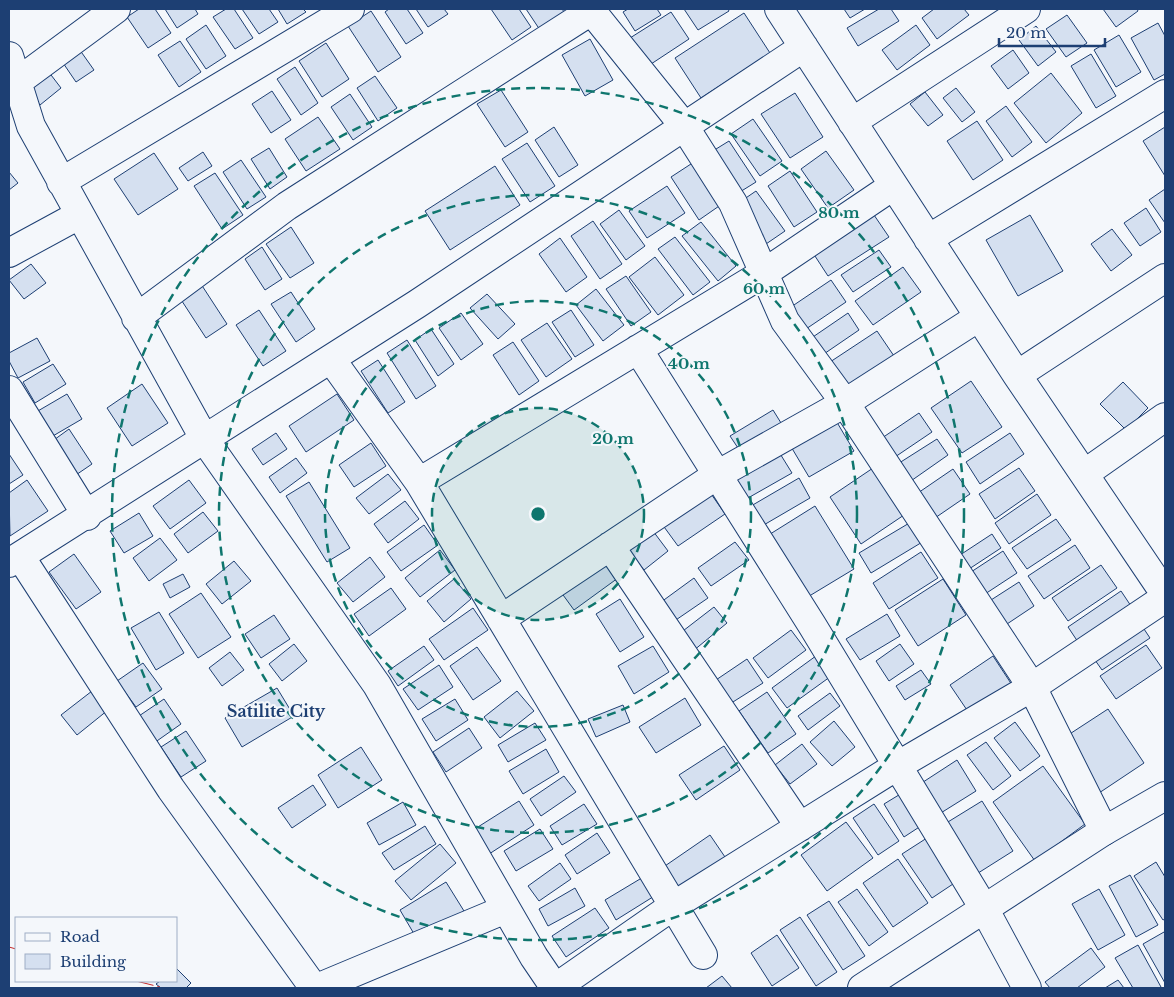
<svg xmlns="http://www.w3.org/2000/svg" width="1174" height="997" viewBox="0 0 1174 997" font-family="'Libre Baskerville',serif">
  <rect width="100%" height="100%" fill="#f4f7fb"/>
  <path fill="#d5e0f0" stroke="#1d3f73" d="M139,9H155L171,33L148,48L127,17Z
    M165,9H195L198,14L177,28Z
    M226,9H234L253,38L235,49L213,17Z
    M242,9H269L278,22L259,34Z
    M278,9H303L306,12L287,24Z
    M389,9H407L423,33L406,44L385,12Z
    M416,9H444L448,14L428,27Z
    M491,9H519L531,27L512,40Z
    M526,9H562L567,16L542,33Z
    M628,9H657L661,15L635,31L623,12Z
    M684,9H728L729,11L698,30Z
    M844,9H865L850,18Z
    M879,9H891L899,21L858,46L847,28Z
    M934,9H964L969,15L937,39L922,18Z
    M1103,9H1137L1138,11L1116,27Z
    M371,11L401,57L378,72L348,26Z
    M671,12L689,39L648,66L630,38Z
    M744,13L770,53L701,98L675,58Z
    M1067,15L1087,43L1066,57L1046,29Z
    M1158,23L1165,36V74L1154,80L1131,38Z
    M206,25L226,56L206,69L186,39Z
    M916,25L930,45L897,70L882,50Z
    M1036,26L1056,52L1038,66L1019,40Z
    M1119,35L1141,72L1116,87L1094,50Z
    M590,39L613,80L585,96L562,55Z
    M180,41L201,72L179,87L158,55Z
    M326,43L349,79L322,97L299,61Z
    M77,46L94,70L76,82L59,57Z
    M1013,50L1029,73L1008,89L991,66Z
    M1091,54L1116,96L1096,108L1071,66Z
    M295,67L318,103L301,115L277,79Z
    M48,71L61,88L40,105L26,88Z
    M1051,73L1082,113L1046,143L1014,103Z
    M375,76L397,108L378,121L357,88Z
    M956,88L975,112L962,122L943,98Z
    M501,90L528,132L505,147L477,104Z
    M272,91L291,120L271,133L252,104Z
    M925,92L943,115L928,126L910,104Z
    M795,93L823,137L790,158L761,114Z
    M350,94L372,127L353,140L331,107Z
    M1006,106L1032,142L1012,157L986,121Z
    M318,117L340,149L306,171L285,139Z
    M753,119L782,161L760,176L731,134Z
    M977,121L1003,160L973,180L947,141Z
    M554,127L578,165L559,177L535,140Z
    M1165,127V176L1143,141Z
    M729,141L756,182L735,195L708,154Z
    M527,143L555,186L530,202L502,159Z
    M269,148L287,177L270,189L251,159Z
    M826,151L854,190L828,208L801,169Z
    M203,152L212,166L188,181L179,168Z
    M154,153L178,189L138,215L114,179Z
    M241,160L266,197L247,209L223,172Z
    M694,162L722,204L699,220L671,177Z
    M495,166L520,205L450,250L425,211Z
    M790,171L817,212L794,227L768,186Z
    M9,172L18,183L9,190Z
    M215,173L243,215L222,229L194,186Z
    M667,186L685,213L647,238L629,211Z
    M1165,189V223L1149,200Z
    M756,191L785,231L766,244L737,204Z
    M1146,208L1161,232L1140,246L1124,223Z
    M619,210L645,246L626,260L600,224Z
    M874,215L889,237L828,276L813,253Z
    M1030,215L1063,271L1018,296L986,240Z
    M593,221L622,264L600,279L571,236Z
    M701,222L736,266L718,281L682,236Z
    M291,227L314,263L290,278L266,244Z
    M1112,229L1132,255L1111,271L1091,244Z
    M675,237L710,282L693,295L658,249Z
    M560,238L587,277L566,292L539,254Z
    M262,247L282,279L265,290L245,259Z
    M879,250L891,267L853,292L841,275Z
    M655,257L684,295L658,315L629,277Z
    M31,264L46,283L24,299L9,280Z
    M903,267L921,292L873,325L855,301Z
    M626,276L651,312L631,326L606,289Z
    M831,280L846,302L803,331L788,309Z
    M199,281L227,324L206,338L178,295Z
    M596,289L624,325L603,341L576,305Z
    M291,292L315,329L296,342L271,304Z
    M487,294L515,324L498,339L470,308Z
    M259,310L286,351L263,366L236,325Z
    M571,310L594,345L575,357L552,322Z
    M461,313L483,344L461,360L439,328Z
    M848,313L859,330L818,358L807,341Z
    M547,323L572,359L546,377L521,340Z
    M431,329L454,364L438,376L415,340Z
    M877,331L894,356L844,389L827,364Z
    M37,338L50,361L18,378L9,361V353Z
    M407,340L436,386L416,399L387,353Z
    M513,342L539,381L519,395L493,355Z
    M378,360L405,402L388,413L361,371Z
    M53,364L66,384L35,403L23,382Z
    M971,381L1002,427L962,453L931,408Z
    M1123,382L1148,408L1126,430L1100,404Z
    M142,384L168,423L132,446L107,408Z
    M67,394L82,419L46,440L31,415Z
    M337,394L354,420L306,452L289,426Z
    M773,410L786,431L744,457L730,436Z
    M919,413L932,432L895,457L882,438Z
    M835,419L854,451L809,477L790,445Z
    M69,429L92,464L70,479L47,445Z
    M276,433L287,449L263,465L252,449Z
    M1010,433L1024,454L980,484L966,462Z
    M937,439L948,455L908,483L896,465Z
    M371,443L386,466L354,487L339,465Z
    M779,452L792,473L748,498L735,477Z
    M9,454L23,475L9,484Z
    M296,458L307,473L280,493L269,477Z
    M876,466L907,513L861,544L830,497Z
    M1019,468L1035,491L995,519L979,494Z
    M953,469L970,494L932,520L915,495Z
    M388,474L401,490L369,514L356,498Z
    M799,478L810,498L762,526L751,506Z
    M27,480L48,511L10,536L9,493Z
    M189,480L206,503L170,529L153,506Z
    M309,482L350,548L327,562L286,496Z
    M707,488L725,514L678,546L659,520Z
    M1037,494L1051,515L1009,544L995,523Z
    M405,501L419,519L388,543L374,524Z
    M815,506L854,569L806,598L767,536Z
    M203,512L218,531L188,553L174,534Z
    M139,513L153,536L124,553L110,531Z
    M1056,519L1071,540L1027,569L1012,548Z
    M911,522L924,541L871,573L859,553Z
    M424,525L438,545L401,571L387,552Z
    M650,527L668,551L644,570L625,546Z
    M992,534L1001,548L966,571L957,557Z
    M160,538L177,560L149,581L133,558Z
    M735,542L749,560L711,586L698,568Z
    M1075,545L1090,568L1044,599L1028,576Z
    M440,550L455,570L420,597L405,578Z
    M1003,551L1017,573L985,594L971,572Z
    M921,552L938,578L889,609L873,583Z
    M74,554L101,592L76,609L49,572Z
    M603,556L618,578L574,610L558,588Z
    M370,557L385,577L353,602L337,583Z
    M234,561L251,581L222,604L206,584Z
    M1101,565L1117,588L1068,621L1052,598Z
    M183,574L190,587L170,598L163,584Z
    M694,578L708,598L670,624L657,605Z
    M454,579L471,599L444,622L427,601Z
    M943,579L966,615L918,646L895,610Z
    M1019,582L1034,606L1007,624L991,600Z
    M391,588L406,609L369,636L354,614Z
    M1121,591L1135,612L1082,648L1068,627Z
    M201,593L231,637L198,658L169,614Z
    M620,599L644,637L620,652L596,614Z
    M714,607L727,623L693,651L679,634Z
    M473,608L488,630L444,660L429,639Z
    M159,612L184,653L156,670L131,628Z
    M887,614L900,636L860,660L846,639Z
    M274,615L290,639L261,658L245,634Z
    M1138,620L1150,638L1102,670L1090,653Z
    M791,630L806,650L768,678L753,658Z
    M294,644L307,661L282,681L269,664Z
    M900,644L914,664L889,681L876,661Z
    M1146,645L1162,668L1116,699L1100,676Z
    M424,646L434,660L398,686L388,671Z
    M653,646L669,672L634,694L618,666Z
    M477,647L501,681L473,700L450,666Z
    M230,652L244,670L222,686L209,668Z
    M820,653L834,674L787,708L772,688Z
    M993,656L1014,688L971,716L950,685Z
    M747,659L763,683L725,707L710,684Z
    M143,663L162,689L136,707L117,681Z
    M439,665L453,687L418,710L403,689Z
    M921,670L931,684L905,700L896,686Z
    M277,688L294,716L242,747L225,718Z
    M92,691L108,710L77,735L61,715Z
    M517,691L534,711L500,738L484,717Z
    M767,692L796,734L768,753L739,711Z
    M830,693L840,706L808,730L798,716Z
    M685,698L701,725L656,753L639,727Z
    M164,699L181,724L154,743L136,718Z
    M455,699L468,720L436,741L422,719Z
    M623,705L630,722L596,737L588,719Z
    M1108,709L1144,763L1099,793L1062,739Z
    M834,721L855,747L832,766L810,742Z
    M1015,722L1040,756L1020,771L994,738Z
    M535,723L546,740L508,762L498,745Z
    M469,728L482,748L446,772L433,752Z
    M186,731L206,761L181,777L161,747Z
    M986,742L1011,776L993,790L967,755Z
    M802,744L817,764L790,784L775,765Z
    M724,746L740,770L696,800L679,775Z
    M361,747L382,780L338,808L318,775Z
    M546,749L559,772L523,794L509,771Z
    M957,760L976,791L936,816L917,786Z
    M1043,766L1085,824L1035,861L993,802Z
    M564,776L576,792L541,816L530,799Z
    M313,785L326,805L292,828L278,808Z
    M907,790L927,822L904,837L884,804Z
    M519,801L534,825L486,856L470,832Z
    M982,801L1013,851L975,875L943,825Z
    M403,802L416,825L379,845L367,823Z
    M584,804L597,824L562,845L550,826Z
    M874,804L899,841L878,855L853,818Z
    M846,822L873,858L827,891L801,855Z
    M425,826L436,844L394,870L382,853Z
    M540,829L553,849L516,871L504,851Z
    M597,833L610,853L577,874L565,855Z
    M710,835L725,857L678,890L662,868Z
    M930,836L959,880L932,898L902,854Z
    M440,844L456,863L411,900L395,881Z
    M898,859L928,903L893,927L863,883Z
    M1156,862L1165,877V919L1163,920L1134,876Z
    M560,863L571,879L539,901L528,886Z
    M1130,875L1158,925L1136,937L1109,886Z
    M645,876L656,895L616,920L605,900Z
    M446,882L464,911L417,939L400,910Z
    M575,888L585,906L548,926L539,909Z
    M857,889L888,932L869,946L838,902Z
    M1099,889L1125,935L1098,950L1072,904Z
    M829,901L865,956L843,970L807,915Z
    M595,908L609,928L566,957L552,936Z
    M800,917L837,972L816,986L780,930Z
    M1164,932L1165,935V983L1143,944Z
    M777,935L799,968L772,986L751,953Z
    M1138,945L1161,987L1159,988H1133L1115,958Z
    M1091,948L1105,967L1077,988H1050L1045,982Z
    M176,968L191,983L186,988H161L156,984L160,981H176Z
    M722,976L732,988H706Z
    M1118,980L1124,988H1105Z"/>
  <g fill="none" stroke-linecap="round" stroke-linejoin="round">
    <defs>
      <path id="minor" d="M590,9L684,126L733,203L785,321L845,403L1032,687L1104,831
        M779,9L1017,375L1165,594
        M9,56L31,126L205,440L377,685L534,957L555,988
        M9,88L116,9
        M852,122L1026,9
        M61,182L350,9
        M928,239L1165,94
        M9,253L79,215
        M136,318L287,206L591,11
        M638,349L812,625L985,910L1027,988
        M331,359L419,482L703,955
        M1017,375L1165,278
        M9,390L87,516
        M1084,474L1165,417
        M419,482L764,273L893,186
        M610,546L800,827
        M20,556L171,789L314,988
        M9,563L417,304L804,47
        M501,619L717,475L845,403L979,317
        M317,988L506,909
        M555,988L673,906L897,766L1032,687L1165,598"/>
      <path id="secondary" d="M862,988L1104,831L1165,796"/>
    </defs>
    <use href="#minor" stroke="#1d3f73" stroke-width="30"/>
    <use href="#secondary" stroke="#1d3f73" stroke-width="30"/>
    <use href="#minor" stroke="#f4f7fb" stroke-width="28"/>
    <use href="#secondary" stroke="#f4f7fb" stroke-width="28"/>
    <path stroke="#c62828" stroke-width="1" stroke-dasharray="18 4 2.5 4" stroke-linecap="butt" d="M9,947L16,949
      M136,981L164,988"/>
  </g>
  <circle cx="538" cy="514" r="106" fill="#0f766e" fill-opacity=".12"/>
  <g fill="none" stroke="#0f766e" stroke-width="2.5" stroke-dasharray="9 6">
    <circle cx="538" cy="514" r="106"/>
    <circle cx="538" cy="514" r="213"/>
    <circle cx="538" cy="514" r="319"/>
    <circle cx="538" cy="514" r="426"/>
  </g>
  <g text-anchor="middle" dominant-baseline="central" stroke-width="4" stroke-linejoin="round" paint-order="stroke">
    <g font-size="16" font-weight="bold" fill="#1d3f73" stroke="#f4f7fb">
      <text x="276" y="711">Satilite City</text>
    </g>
  </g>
  <circle cx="538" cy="514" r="8" fill="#0f766e" stroke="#f4f7fb" stroke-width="2.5"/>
  <g font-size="15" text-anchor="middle" font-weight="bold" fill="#0f766e" stroke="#f4f7fb" stroke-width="4" stroke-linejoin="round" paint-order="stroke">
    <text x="839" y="218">80 m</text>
    <text x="764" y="294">60 m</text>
    <text x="689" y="369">40 m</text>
    <text x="613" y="444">20 m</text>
  </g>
  <rect width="1174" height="997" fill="none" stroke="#1d3f73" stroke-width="20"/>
  <rect x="15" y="917" width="162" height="65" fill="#f4f7fb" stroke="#9eadc5"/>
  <rect x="25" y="933" width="25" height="8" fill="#f4f7fb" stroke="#9eadc5"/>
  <text x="60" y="942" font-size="15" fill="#1d3f73">Road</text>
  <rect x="25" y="954" width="25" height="15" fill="#d5e0f0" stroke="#9eadc5"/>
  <text x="60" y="967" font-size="15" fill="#1d3f73">Building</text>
  <path d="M999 38v8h106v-8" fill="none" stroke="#1d3f73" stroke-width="2.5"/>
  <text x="1006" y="38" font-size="15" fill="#1d3f73" stroke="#f4f7fb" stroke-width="4" paint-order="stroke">20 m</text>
</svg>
